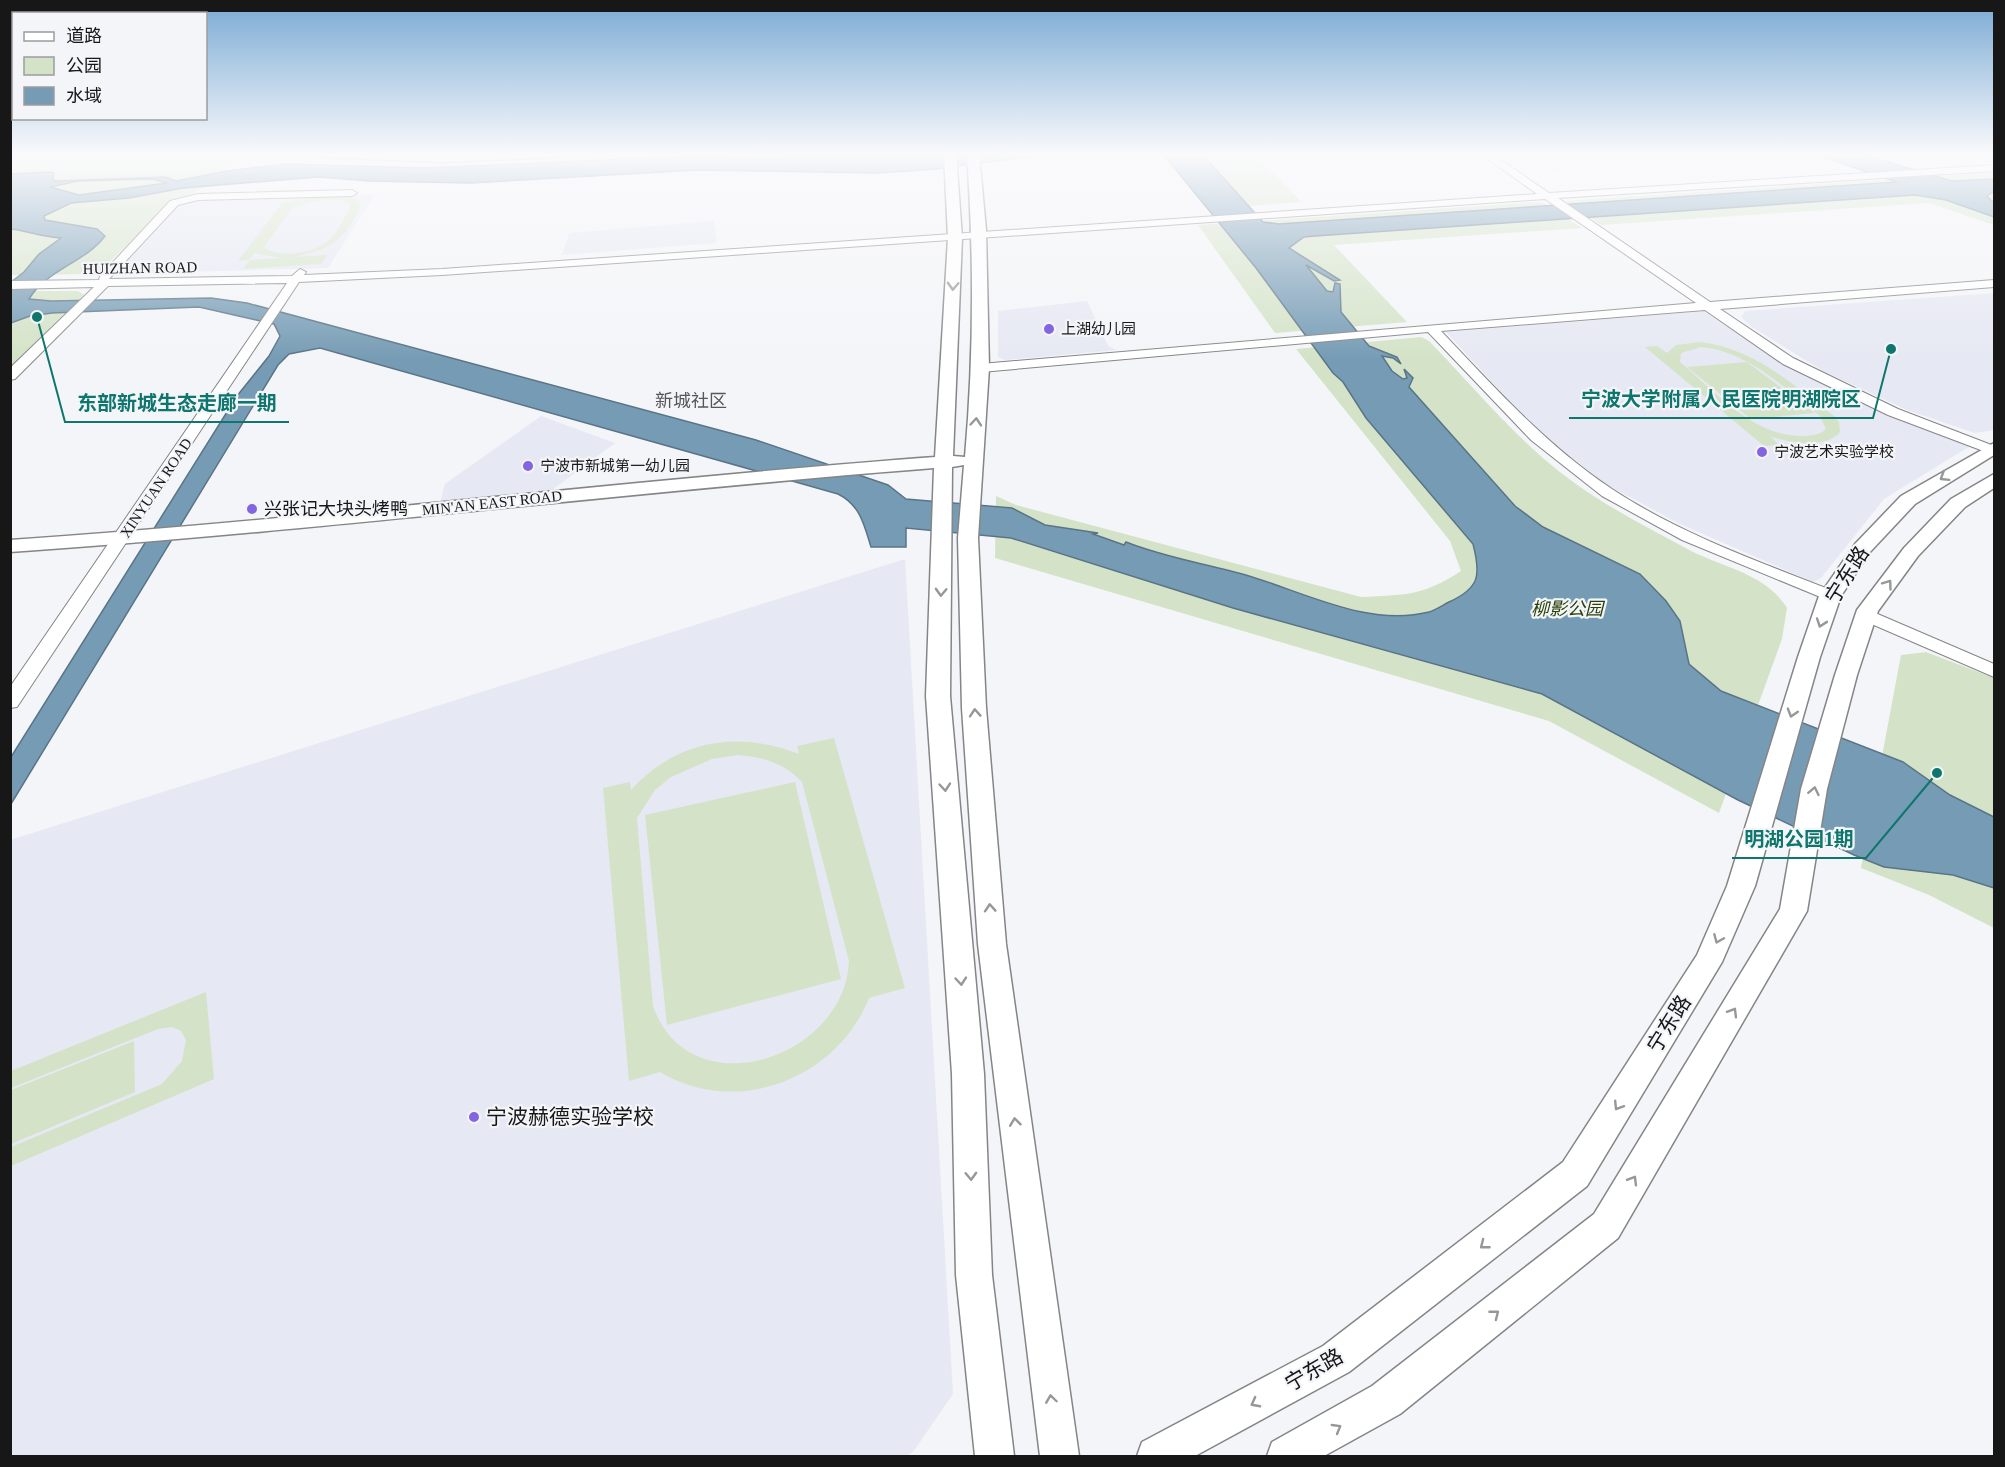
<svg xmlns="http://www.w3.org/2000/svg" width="2005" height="1467" viewBox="0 0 2005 1467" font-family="'Times New Roman','Noto Sans SC',serif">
  <rect width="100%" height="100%" fill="#f4f5f8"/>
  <path fill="#e6e8f3" d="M1495,154H1574L1595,168L1554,171L1542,167L1519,169Z
    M375,194L328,268L110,274L179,201Z
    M714,221L717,243L562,255L569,233Z
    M1994,293V430L1975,433L1907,410L1823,371L1752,327L1741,317L1745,311Z
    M1087,301L1108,346L1116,350L1005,360L998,357V311Z
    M1706,311L1782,364L1888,416L1970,446L1884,499L1821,578L1813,582L1680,524L1609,486L1535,429L1446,332Z
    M541,416L615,443L548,493L440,503L445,484Z
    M905,559L953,1394L913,1452L906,1456H11L10,840Z"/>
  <path fill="#d4e3c7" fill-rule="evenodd" d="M10,154H243C223,173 204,193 175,199L97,274L11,275Z
    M1204,154H1254L1302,202L1249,206Z
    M1994,172V225L1929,203L1601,225L1566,201Z
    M318,196L356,198L361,205C345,241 331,249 294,257L327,255L321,264L243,269L250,260L280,258L255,253L248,260L238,261L282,203ZM340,200L349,203L350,208C344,218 339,229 332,237C319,253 280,260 264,247L292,208L314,201Z
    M1538,202L1544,203L1582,228L1334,245L1407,322L1275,333L1198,225Z
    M11,291H78L84,295L43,339L11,368Z
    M1421,337L1429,341C1470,383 1509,431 1555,468C1595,501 1645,526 1691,551C1725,568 1766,574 1787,608L1782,639L1719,813L1549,721L995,558L996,496L1016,505L1361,597C1405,595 1423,596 1461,571L1450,541L1296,349Z
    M1701,342C1755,349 1792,384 1834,416L1839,422L1840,432C1824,450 1791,442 1771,437L1779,445L1764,446L1645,347L1657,346L1667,353L1676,345ZM1701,347C1748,351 1784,388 1820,416L1826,429C1820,435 1813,435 1805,436C1754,438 1716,392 1680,362L1681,353Z
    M1747,362L1815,413L1751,419L1687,367Z
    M1926,652L1994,678V928L1929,895L1861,868L1901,655Z
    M834,738L905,988L869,998C837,1079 736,1118 660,1072L629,1081L603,788L630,782L631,790C676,740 738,730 799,754L797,746ZM738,755C763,757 784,763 802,782L849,961C845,1059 689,1110 653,1006L637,818L655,790L671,777L712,759Z
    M795,782L841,979L667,1025L645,815Z
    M206,992L214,1079L11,1166V1147L162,1084L182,1061L186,1040L181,1031L172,1027L158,1029L11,1088V1071Z
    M134,1041L135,1092L11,1144V1090Z"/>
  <path fill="#769cb5" stroke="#5a7486" stroke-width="1.5" fill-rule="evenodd" d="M743,154L922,156L1048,154L936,169L878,173L697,170L471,183L369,181L319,177L183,188L129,198L71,203L44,216L45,220L97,229L105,236C86,262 46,270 29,299L51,301L211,298L247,303L756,440L888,485L906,499L1012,508L1045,525L1098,533L1093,534L1124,545L1126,542C1166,558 1208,564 1249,576C1306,593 1368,627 1429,612C1436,610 1443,605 1449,602C1480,588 1481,575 1473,544L1366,418L1343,382L1333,373L1256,268L1163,154H1202L1263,222L1279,224L1897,182L1814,154H1861L1952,181L1994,179V191L1987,196L1994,203V217L1946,200L1915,195L1315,236L1304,237L1289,248L1340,280L1334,281L1306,265L1327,291L1333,292L1335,283L1340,284L1341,312L1369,346L1397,357L1401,364L1393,358L1382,356L1392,371L1403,379L1407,378L1404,369L1413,378L1409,387L1515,506L1543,527L1640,574L1666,601L1680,621L1689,664L1721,691L1903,762L1950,795L1994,817V888L1953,875L1884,867L1854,855L1738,800L1542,694L1233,608L1011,538L906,528V547H871C864,524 860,505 838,494L320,348L289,354L278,365L11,804V757L237,396L269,356L280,336L274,324L199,307L52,313L30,316L11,323V282L24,272L39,254L61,238C43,237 28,231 11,229V174L50,172L54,173L53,180L56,181L165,177L176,181L227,171L287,164L425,168ZM152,179L167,183L79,195L50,187L78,181Z"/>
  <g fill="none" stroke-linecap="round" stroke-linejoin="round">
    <defs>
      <path id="minor" d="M1481,154H1492L1549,193L1994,165V171L1558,198L1710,302L1994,280V287L1720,309L1793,358L1898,409L1994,446V455L1888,415L1783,364L1705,310L1441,331C1494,387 1547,446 1612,489C1680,534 1760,562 1836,592L1839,596L1836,600L1830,601L1682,540L1602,496L1531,440L1428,332L981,372L974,368L981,364L1696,303L1545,199L442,275L299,282L17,707L10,708V687L287,283L108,286L15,379L10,380V368L94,287L10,289V281L99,280L100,276L170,201L198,194L352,190L357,193L352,196L198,200L178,205L109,279L292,276L300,269L306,272L304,275L442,269L1537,194Z
        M1866,609L1994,664V677L1860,619L1857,615L1860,611Z"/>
      <path id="major" d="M313,154H566L560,157L442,162L319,157Z
        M944,154H956L962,238L953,456L965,457C974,356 974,256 967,154H979L986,230L989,368L978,538L986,708L1006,944L1079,1456H1040L978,944L962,708L958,538L964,465L952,467L950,696L984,1074L992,1275L1014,1456H975L956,1275L952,1074L926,696L934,468C626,492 319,531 10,552V540C319,519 626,480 935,457L948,238Z
        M1994,443V455L1915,504L1870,552L1841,596L1820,657L1755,886L1722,962L1587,1186L1349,1372L1195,1456H1137L1142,1442L1323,1346L1563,1162L1697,955L1727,886L1798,657L1819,596L1855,544L1901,496Z
        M1994,474V488L1965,507L1918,556L1878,611L1857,675L1827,789L1807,911L1618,1238L1400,1414L1324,1456H1267L1272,1442L1372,1386L1594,1214L1780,909L1801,789L1835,675L1857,610L1904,548L1951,499Z"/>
    </defs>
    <use href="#minor" stroke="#848587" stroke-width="2"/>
    <use href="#major" stroke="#848587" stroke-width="3"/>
    <use href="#minor" fill="#fff" fill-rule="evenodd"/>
    <use href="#major" fill="#fff" fill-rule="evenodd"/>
  </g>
  <defs><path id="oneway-chevron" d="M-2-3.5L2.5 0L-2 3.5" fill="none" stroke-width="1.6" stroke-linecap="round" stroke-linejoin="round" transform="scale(1.5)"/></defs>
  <g stroke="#979797">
    <use href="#oneway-chevron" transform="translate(953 286) rotate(93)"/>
    <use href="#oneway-chevron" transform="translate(976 422) rotate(-85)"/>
    <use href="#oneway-chevron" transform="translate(1944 477) rotate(148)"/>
    <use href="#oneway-chevron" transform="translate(1888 584) rotate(-54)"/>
    <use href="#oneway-chevron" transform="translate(941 592) rotate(92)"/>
    <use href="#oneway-chevron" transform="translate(1821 623) rotate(109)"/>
    <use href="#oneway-chevron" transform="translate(975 713) rotate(-94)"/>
    <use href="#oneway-chevron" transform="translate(1792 713) rotate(107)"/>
    <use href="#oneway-chevron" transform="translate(945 787) rotate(85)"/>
    <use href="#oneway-chevron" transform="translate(1814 791) rotate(-78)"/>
    <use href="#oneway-chevron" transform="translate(990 908) rotate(-94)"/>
    <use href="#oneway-chevron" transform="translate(1718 939) rotate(113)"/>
    <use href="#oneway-chevron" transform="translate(961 981) rotate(85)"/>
    <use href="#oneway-chevron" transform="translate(1733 1012) rotate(-59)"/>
    <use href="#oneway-chevron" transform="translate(1618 1106) rotate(122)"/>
    <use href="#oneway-chevron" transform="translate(1015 1122) rotate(-97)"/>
    <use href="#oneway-chevron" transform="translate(971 1176) rotate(88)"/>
    <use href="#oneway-chevron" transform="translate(1633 1180) rotate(-59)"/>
    <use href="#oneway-chevron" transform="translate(1484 1245) rotate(142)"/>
    <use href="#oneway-chevron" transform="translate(1495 1314) rotate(-38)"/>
    <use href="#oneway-chevron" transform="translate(1051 1399) rotate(-98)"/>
    <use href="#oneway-chevron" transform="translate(1255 1403) rotate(152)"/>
    <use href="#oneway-chevron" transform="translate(1337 1428) rotate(-30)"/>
  </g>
  <linearGradient id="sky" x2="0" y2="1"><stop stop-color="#7aaad4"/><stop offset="0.43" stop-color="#fafafc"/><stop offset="1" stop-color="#fafafc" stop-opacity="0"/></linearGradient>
  <rect width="2005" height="359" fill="url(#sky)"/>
  <g fill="#8365e1" stroke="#f4f5f8" stroke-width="2">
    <circle cx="1049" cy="329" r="6"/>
    <circle cx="1762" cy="452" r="6"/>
    <circle cx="528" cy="466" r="6"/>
    <circle cx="252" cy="509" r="6"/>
    <circle cx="474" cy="1117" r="6"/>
  </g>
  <g text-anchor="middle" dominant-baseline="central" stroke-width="4.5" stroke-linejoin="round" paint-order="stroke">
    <g font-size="15" fill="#171718" stroke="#f4f5f8">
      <text transform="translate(140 268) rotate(-1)">HUIZHAN ROAD</text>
      <text transform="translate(156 488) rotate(-56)">XINYUAN ROAD</text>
      <text transform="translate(492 503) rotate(-6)">MIN'AN EAST ROAD</text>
    </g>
    <g font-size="15" fill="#171718" stroke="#f4f5f8" text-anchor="start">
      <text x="1061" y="329">上湖幼儿园</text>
      <text x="1774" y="452">宁波艺术实验学校</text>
      <text x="540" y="466">宁波市新城第一幼儿园</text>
    </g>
    <g font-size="18" fill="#57575a" stroke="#f4f5f8">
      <text x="691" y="401">新城社区</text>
    </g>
    <g font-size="18" fill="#171718" stroke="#f4f5f8" text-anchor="start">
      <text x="264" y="509">兴张记大块头烤鸭</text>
    </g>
    <g font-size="18" font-style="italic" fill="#294006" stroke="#f4f5f8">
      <text x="1567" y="609">柳影公园</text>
    </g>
    <g font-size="21" fill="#171718" stroke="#f4f5f8">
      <text transform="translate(1847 575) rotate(-58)">宁东路</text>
      <text transform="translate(1669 1024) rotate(-58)">宁东路</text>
      <text transform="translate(1314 1370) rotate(-30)">宁东路</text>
    </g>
    <g font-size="21" fill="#171718" stroke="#f4f5f8" text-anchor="start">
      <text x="486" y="1117">宁波赫德实验学校</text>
    </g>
  </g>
  <path fill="none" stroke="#0f766e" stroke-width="2" d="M1891 349L1873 418H1569M37 317L65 422H289M1937 773L1866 858H1732"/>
  <g fill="#0f766e" stroke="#f4f5f8" stroke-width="2">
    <circle cx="1891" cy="349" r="6"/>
    <circle cx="37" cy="317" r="6"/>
    <circle cx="1937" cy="773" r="6"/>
  </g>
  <g font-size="20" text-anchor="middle" font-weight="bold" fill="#0f766e" stroke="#f4f5f8" stroke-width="4.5" stroke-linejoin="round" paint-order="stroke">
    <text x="1721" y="406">宁波大学附属人民医院明湖院区</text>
    <text x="177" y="410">东部新城生态走廊一期</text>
    <text x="1799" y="846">明湖公园1期</text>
  </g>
  <rect width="2005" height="1467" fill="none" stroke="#171718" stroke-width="24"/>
  <rect x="12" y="12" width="195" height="108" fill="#f4f5f8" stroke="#9c9c9e" stroke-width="1.5"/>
  <rect x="24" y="32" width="30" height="9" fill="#ffffff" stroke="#9c9c9e" stroke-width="1.5"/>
  <text x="66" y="42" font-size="18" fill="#171718">道路</text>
  <rect x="24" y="57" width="30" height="18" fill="#d4e3c7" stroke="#9c9c9e" stroke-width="1.5"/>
  <text x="66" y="72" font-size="18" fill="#171718">公园</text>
  <rect x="24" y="87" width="30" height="18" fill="#769cb5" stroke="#9c9c9e" stroke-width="1.5"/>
  <text x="66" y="102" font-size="18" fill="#171718">水域</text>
</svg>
